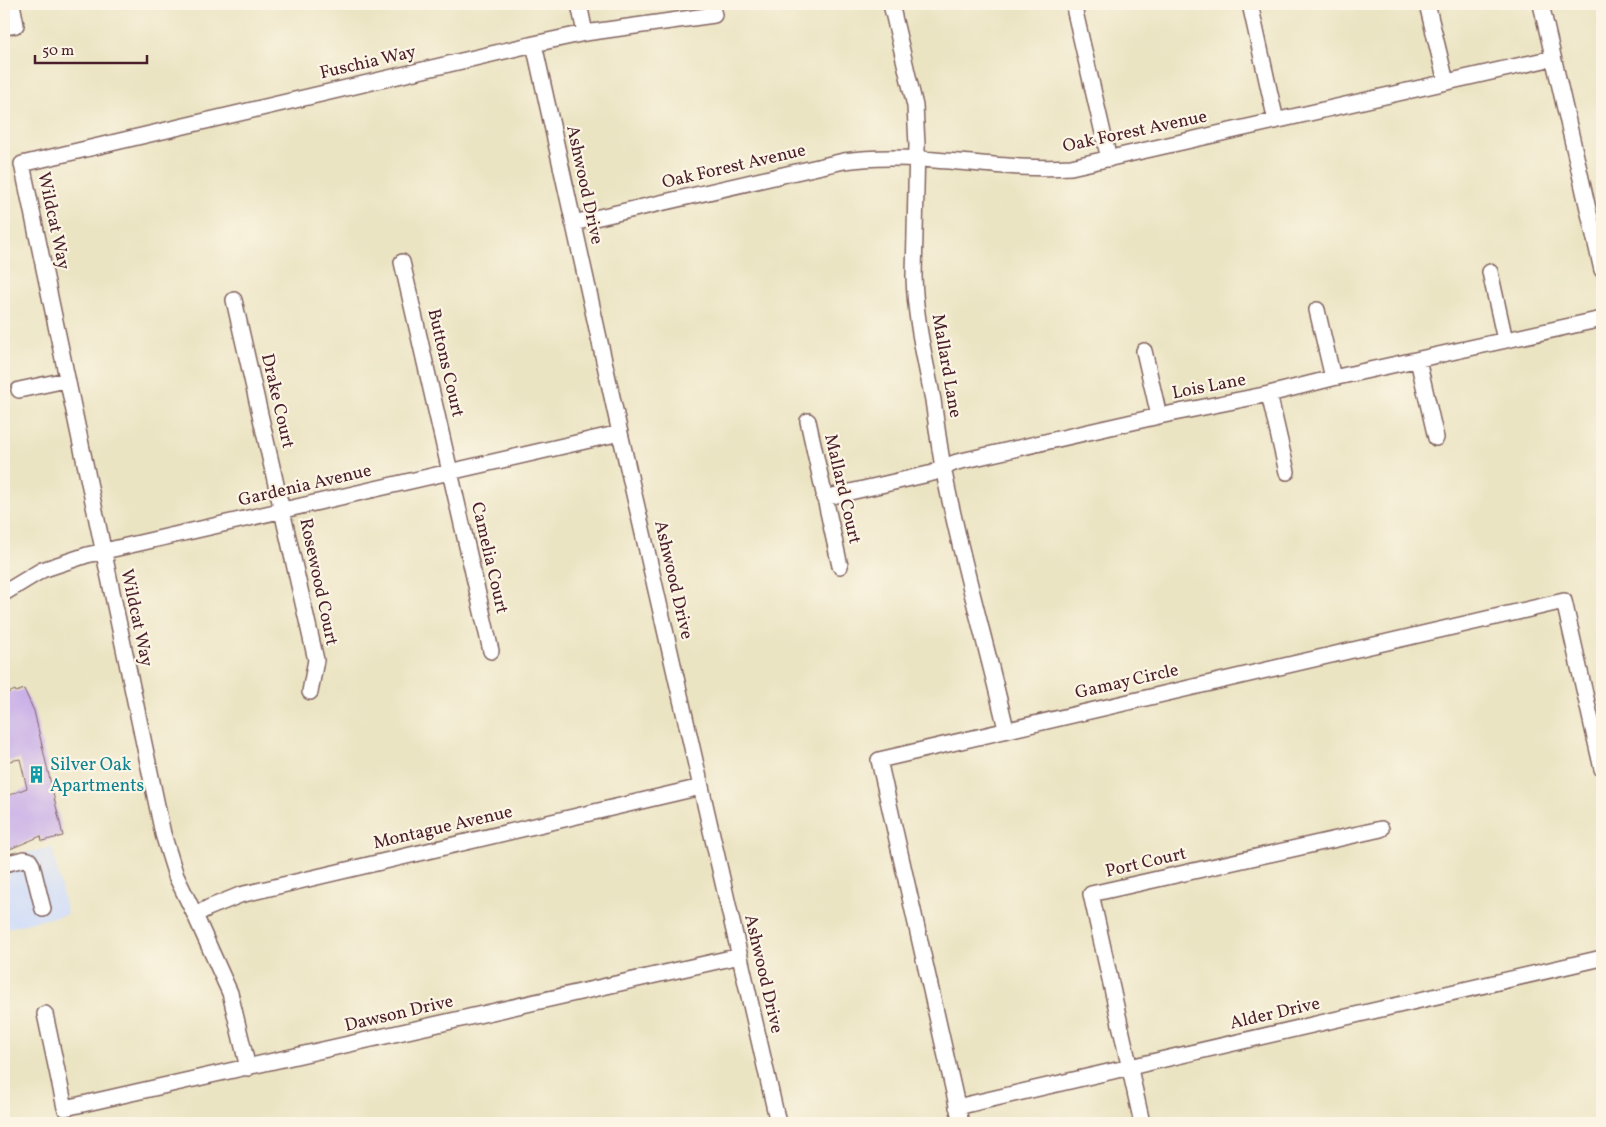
<svg xmlns="http://www.w3.org/2000/svg" width="1606" height="1127" viewBox="0 0 1606 1127" font-family="Vollkorn,serif">
  <rect width="100%" height="100%" fill="#fcf5e5"/>
  <filter id="ink" filterUnits="userSpaceOnUse"><feTurbulence type="fractalNoise" baseFrequency=".02" numOctaves="2"/><feDisplacementMap in="SourceGraphic" scale="10" xChannelSelector="R" yChannelSelector="G"/><feConvolveMatrix kernelMatrix="1 2 1 2 8 2 1 2 1" color-interpolation-filters="sRGB"/></filter>
  <filter id="wash" filterUnits="userSpaceOnUse"><feTurbulence type="fractalNoise" baseFrequency=".0096" numOctaves="4" result="noise"/><feDisplacementMap in="SourceGraphic" scale="20" xChannelSelector="R" yChannelSelector="G"/><feGaussianBlur stdDeviation="1.12" result="paint"/><feColorMatrix in="noise" values="0 0 0 0 0 0 0 0 0 0 0 0 0 0 0 0 0 1.4 0 .05"/><feComposite in="paint" operator="in"/></filter>
  <g filter="url(#wash)">
    <rect width="100%" height="100%" fill="#ebe4c3"/>
    <path fill="#cddbfa" d="M52,847L67,914L4,929V858Z"/>
    <g id="blocks">
      <path fill="#c8aee8" d="M24,689L34,711L63,836L42,841L41,836L10,849L8,844L4,846V797L27,788L20,759L4,762V695L15,690L16,692Z"/>
    </g>
  </g>
  <g filter="url(#ink)">
    <use href="#blocks" fill-opacity="0" stroke="#826460" stroke-width="1"/>
    <g fill="none" stroke-linecap="round" stroke-linejoin="round">
      <defs>
        <path id="minor" d="M579,4L585,33
          M891,4L915,106L917,145L914,276C915,318 925,359 933,400C936,422 939,445 943,467C960,556 986,642 1006,729
          M1250,4L1276,121
          M1427,4L1446,82
          M1541,4L1602,270
          M1075,12L1109,159
          M4,27L16,25L12,4
          M534,44L620,433L778,1123
          M573,223L844,161C919,150 995,172 1071,167L1553,58
          M402,262L491,651
          M1490,272L1505,340
          M234,300L316,660L310,692
          M1317,310L1333,378
          M1144,351L1159,416
          M1418,360L1436,438
          M19,390L66,380
          M1269,394L1287,472
          M808,421L840,566
          M824,498L933,473L943,467L957,462L1159,416L1269,394L1333,378L1602,319
          M4,593L42,570L87,555L620,433
          M4,864L24,859L29,860L32,865L43,909
          M195,915L208,908L240,895L701,787
          M45,1014L65,1108L740,956
          M248,1068L230,993L195,915L176,876L163,834L22,164L534,44L585,33L714,15L711,4
          M957,1107L1602,958
          M961,1123L879,760L1564,601L1602,769
          M1142,1123L1091,894L1381,829"/>
      </defs>
      <use href="#minor" stroke="#826460" stroke-width="18"/>
      <use href="#minor" stroke="#fff" stroke-width="15"/>
    </g>
  </g>
  <defs>
    <symbol id="building-bare" viewBox="-9 -9 18 18"><path d="M-4-6H4V6H1V3H-1V6H-4ZM-2.5-4.3h1.7v1.8h-1.7ZM.8-4.3h1.7v1.8H.8ZM-2.5-1h1.7V.8h-1.7ZM.8-1h1.7V.8H.8Z" fill="#0f9aa8" stroke="#fcf5e5" stroke-width="2.5" paint-order="stroke"/></symbol>
  </defs>
  <g fill-rule="evenodd">
    <use href="#building-bare" x="24" y="762" width="25" height="25"/>
  </g>
  <g text-anchor="middle" dominant-baseline="central" stroke-width="4.5" stroke-linejoin="round" paint-order="stroke">
    <g font-size="18" fill="#4a1f2b" stroke="#fcf5e5">
      <text transform="translate(368 63) rotate(-13)">Fuschia Way</text>
      <text transform="translate(1135 132) rotate(-12)">Oak Forest Avenue</text>
      <text transform="translate(734 167) rotate(-13)">Oak Forest Avenue</text>
      <text transform="translate(584 185) rotate(78)">Ashwood Drive</text>
      <text transform="translate(53 221) rotate(78)">Wildcat Way</text>
      <text transform="translate(445 363) rotate(77)">Buttons Court</text>
      <text transform="translate(946 366) rotate(80)">Mallard Lane</text>
      <text transform="translate(1209 387) rotate(-11)">Lois Lane</text>
      <text transform="translate(277 401) rotate(77)">Drake Court</text>
      <text transform="translate(305 486) rotate(-13)">Gardenia Avenue</text>
      <text transform="translate(842 489) rotate(77)">Mallard Court</text>
      <text transform="translate(489 558) rotate(77)">Camelia Court</text>
      <text transform="translate(673 580) rotate(77)">Ashwood Drive</text>
      <text transform="translate(318 582) rotate(78)">Rosewood Court</text>
      <text transform="translate(136 618) rotate(78)">Wildcat Way</text>
      <text transform="translate(1127 682) rotate(-13)">Gamay Circle</text>
      <text transform="translate(443 828) rotate(-13)">Montague Avenue</text>
      <text transform="translate(1146 863) rotate(-13)">Port Court</text>
      <text transform="translate(763 974) rotate(77)">Ashwood Drive</text>
      <text transform="translate(399 1014) rotate(-13)">Dawson Drive</text>
      <text transform="translate(1275 1014) rotate(-13)">Alder Drive</text>
    </g>
    <g font-size="18" fill="#0d838f" stroke="#fcf5e5" text-anchor="start">
      <text x="50" y="765">Silver Oak<tspan x="50" dy="21">Apartments</tspan></text>
    </g>
  </g>
  <rect width="1606" height="1127" fill="none" stroke="#fcf5e5" stroke-width="20"/>
  <path d="M35 55v8h112v-8" fill="none" stroke="#4a1f2b" stroke-width="2.5"/>
  <text x="42" y="55" font-size="15" fill="#4a1f2b" stroke="#fcf5e5" stroke-width="4" paint-order="stroke">50 m</text>
</svg>
